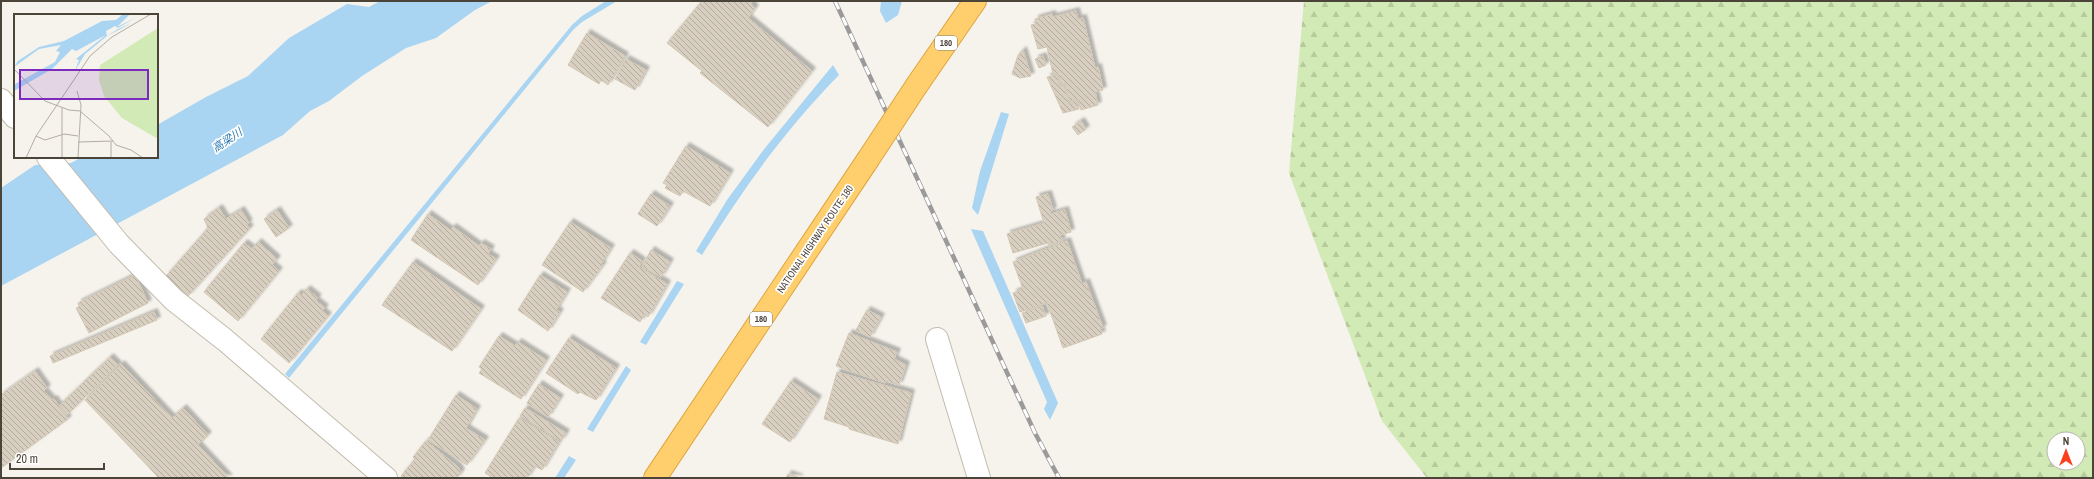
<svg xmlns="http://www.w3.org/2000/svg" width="2094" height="479" viewBox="0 0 2094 479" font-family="'Archivo Narrow','Noto Sans JP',sans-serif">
  <defs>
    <pattern id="forest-firs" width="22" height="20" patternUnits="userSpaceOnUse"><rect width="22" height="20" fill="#d2eab5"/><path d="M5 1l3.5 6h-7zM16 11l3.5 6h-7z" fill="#b6ca9c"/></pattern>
    <pattern id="building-back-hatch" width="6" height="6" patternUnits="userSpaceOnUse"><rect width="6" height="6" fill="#d8cfc1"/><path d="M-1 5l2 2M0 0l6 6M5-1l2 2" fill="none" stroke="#b1aa9e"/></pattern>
    <filter id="shadow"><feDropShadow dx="3.5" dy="-3.5" stdDeviation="1" flood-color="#0004"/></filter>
  </defs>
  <rect width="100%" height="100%" fill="#f6f3ec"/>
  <path fill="url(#forest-firs)" fill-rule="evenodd" d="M1304,1H2093V478H1427L1382,421L1289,173ZM2054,439H2078V463H2054Z"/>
  <path fill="#a9d4f2" d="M380,1H492L475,10L436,38L406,48L362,76L329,101L310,111L283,135L1,286V188L35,165L71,163L82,157H157V125L206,97L248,76L289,38L347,4L369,7Z
    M606,1H617L582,22L573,30L289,378L285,374L572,25L582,16Z
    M881,1H902L898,15L886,23L880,11Z
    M833,65L839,75C785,130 742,190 702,255L696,251L727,200L765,148Z
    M1001,112L1009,114L978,215L972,208L980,171Z
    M971,229L983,231L1058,403L1050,420L1044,409L1047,402Z
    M677,281L684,284L646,345L640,342Z
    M626,366L631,370L593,432L587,429Z
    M569,456L576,460L564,478H555Z"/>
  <path fill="url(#building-back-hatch)" stroke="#d3c7b4" filter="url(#shadow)" d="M702,1H754L751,4L755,8L748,18L812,71L768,127L700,73L702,71L667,43Z
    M1076,11L1078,19L1083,18L1095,68L1098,67L1103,90L1095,92L1098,105L1081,110L1078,100L1070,101L1065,83L1061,84L1058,73L1053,74L1047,47L1038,49L1031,25L1036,24L1035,19L1052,14L1053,17Z
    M587,33L625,56L608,85L601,80L599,84L568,65Z
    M1023,50L1031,76L1020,78L1012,74L1018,55Z
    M1043,56L1046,65L1039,68L1035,59Z
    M626,59L646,70L635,90L615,79Z
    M1057,75L1060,86L1064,85L1069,103L1077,101L1079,109L1063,113L1047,77Z
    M1081,121L1086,129L1078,135L1072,127Z
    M686,146L730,173L710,206L683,191L680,196L665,188L667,185L663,183Z
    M651,194L670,206L657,226L638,214Z
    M1048,194L1053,210L1050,212L1051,214L1065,210L1071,232L1060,235L1062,241L1049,245L1048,243L1013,253L1007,234L1044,223L1036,197Z
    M219,208L226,219L241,210L249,223L246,225L250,228L188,296L166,276L208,228L204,219Z
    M277,210L289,228L276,237L264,219Z
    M428,214L450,230L453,227L479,246L481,243L491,249L488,254L496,259L478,285L411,240Z
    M570,222L611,248L601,264L603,265L583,292L542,265Z
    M1067,241L1082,284L1086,282L1103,328L1100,329L1102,334L1063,348L1047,303L1020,312L1013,293L1023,289L1013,262Z
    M258,242L277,259L272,265L279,271L238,321L204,292L244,243L252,249Z
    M651,250L670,262L661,277L642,267Z
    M630,253L642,261L639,267L667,284L648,317L645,314L640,322L601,298Z
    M413,262L481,309L452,351L382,305Z
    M135,275L148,303L89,333L76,308L79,307L78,303Z
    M540,275L567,292L556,310L560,312L548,331L518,310Z
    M307,289L318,298L315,300L325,308L322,311L328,316L289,363L261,339L298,293L301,295Z
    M1042,306L1046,316L1026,323L1022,313Z
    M867,310L881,317L870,337L856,330Z
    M154,312L157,320L53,363L50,356Z
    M849,333L897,352L894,359L906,365L899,385L886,381L885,383L836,366Z
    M499,336L515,346L518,342L546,360L521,399L479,373L482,369L479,367Z
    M569,338L616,368L596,400L580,392L578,394L546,373Z
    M110,357L118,365L67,415L60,405Z
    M121,364L172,418L183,408L208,435L198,445L229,478H159L85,400Z
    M35,371L47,388L44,391L52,400L54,399L68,419L1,468V395Z
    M837,372L911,393L898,444L849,429V427L824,419Z
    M791,381L818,399L790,442L762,424Z
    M539,384L560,398L548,417L527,403Z
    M456,395L477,409L466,428L485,440L467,465L428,440Z
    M525,408L566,433L561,441L520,416Z
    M519,418L559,442L542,470L535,466L527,478H493L485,473Z
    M426,441L458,467L461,472L457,478H404L401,476L415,459L413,457Z
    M788,474L800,478H786Z"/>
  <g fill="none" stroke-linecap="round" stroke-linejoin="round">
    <defs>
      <path id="minor" d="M1,100L15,117
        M48,157L119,244L174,300L225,340L386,478
        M937,339L979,478"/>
      <path id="highway" d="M917,85L975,1
        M655,478L867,161"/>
    </defs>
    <use href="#minor" stroke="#c2bbae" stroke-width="24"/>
    <use href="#highway" stroke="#e0a43c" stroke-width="24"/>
    <use href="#minor" stroke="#fff" stroke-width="22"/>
    <use href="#highway" stroke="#ffcf6e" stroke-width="22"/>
    <defs>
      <path id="rail" d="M835,1L1035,433L1059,478"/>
    </defs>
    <use href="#rail" stroke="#9a9a9a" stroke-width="4.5"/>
    <use href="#rail" stroke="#fff" stroke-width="3" stroke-dasharray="9" stroke-linecap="butt"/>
    <defs>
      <path id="highway-bridge" d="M867,161L917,85"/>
    </defs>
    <use href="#highway-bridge" stroke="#e0a43c" stroke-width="24" stroke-linecap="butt"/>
    <use href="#highway-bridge" stroke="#ffcf6e" stroke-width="22"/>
  </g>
  <g text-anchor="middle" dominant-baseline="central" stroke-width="3.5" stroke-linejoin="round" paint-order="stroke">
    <g fill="#fff" stroke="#817c74" stroke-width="1">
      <rect x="935" y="36" width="22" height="14" rx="3"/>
      <rect x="750" y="312" width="22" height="14" rx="3"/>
    </g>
    <g font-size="9" font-weight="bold" fill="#4b4439">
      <text x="946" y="43">180</text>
      <text x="761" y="319">180</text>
    </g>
    <g font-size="10" fill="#4b4439" stroke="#fff">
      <text transform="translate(815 239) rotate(-56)">NATIONAL HIGHWAY ROUTE 180</text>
    </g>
    <g font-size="11" font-style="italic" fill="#2e7ab2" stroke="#fff">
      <text transform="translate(227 140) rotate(-34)">高梁川</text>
    </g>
  </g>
  <g transform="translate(14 14)">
    <rect width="144" height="144" fill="#f6f3ec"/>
    <path d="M144,14V125L108,104L90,82L85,66L86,51Z" fill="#d2eab5"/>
    <path d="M109,0H116L103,13L121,4L104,14L101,12L92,17L93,22L104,15L118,9L93,22L71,40L61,57L65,46L62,45L92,21L62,37L58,35L38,55L0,77L1,70L41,48L46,38L42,37L47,31L25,35L0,53L4,47L25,33L50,27L88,7L102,6Z" fill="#a9d4f2"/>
    <path fill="none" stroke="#b2ada4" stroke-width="1" d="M0,55L31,87L55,96L66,97L95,122L102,131L117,136L129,144M63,77L67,91L64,144M22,122L31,126L50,120L64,122M64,128L99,127M12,144L22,122L76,42L98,23L137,0M48,144V94M97,144V128"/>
    <path fill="#7b2cbf" fill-opacity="0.15" stroke="#7b2cbf" stroke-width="2" d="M6,56H134V85H6Z"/>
    <rect width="144" height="144" fill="none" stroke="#4b4439" stroke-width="2"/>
  </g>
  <rect width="2094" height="479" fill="none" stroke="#4b4439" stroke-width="4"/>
  <g transform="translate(2066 451)"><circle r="19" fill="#ffffff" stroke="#b7b4b0"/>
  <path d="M0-3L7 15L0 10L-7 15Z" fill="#fc3f1d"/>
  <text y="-6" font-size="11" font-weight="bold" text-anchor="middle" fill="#4b4439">N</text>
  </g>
  <path d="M10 463v6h94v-6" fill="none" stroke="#4b4439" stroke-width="2"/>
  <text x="16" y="463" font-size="12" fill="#4b4439" stroke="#ffffff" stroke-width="3" paint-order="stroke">20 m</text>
</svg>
